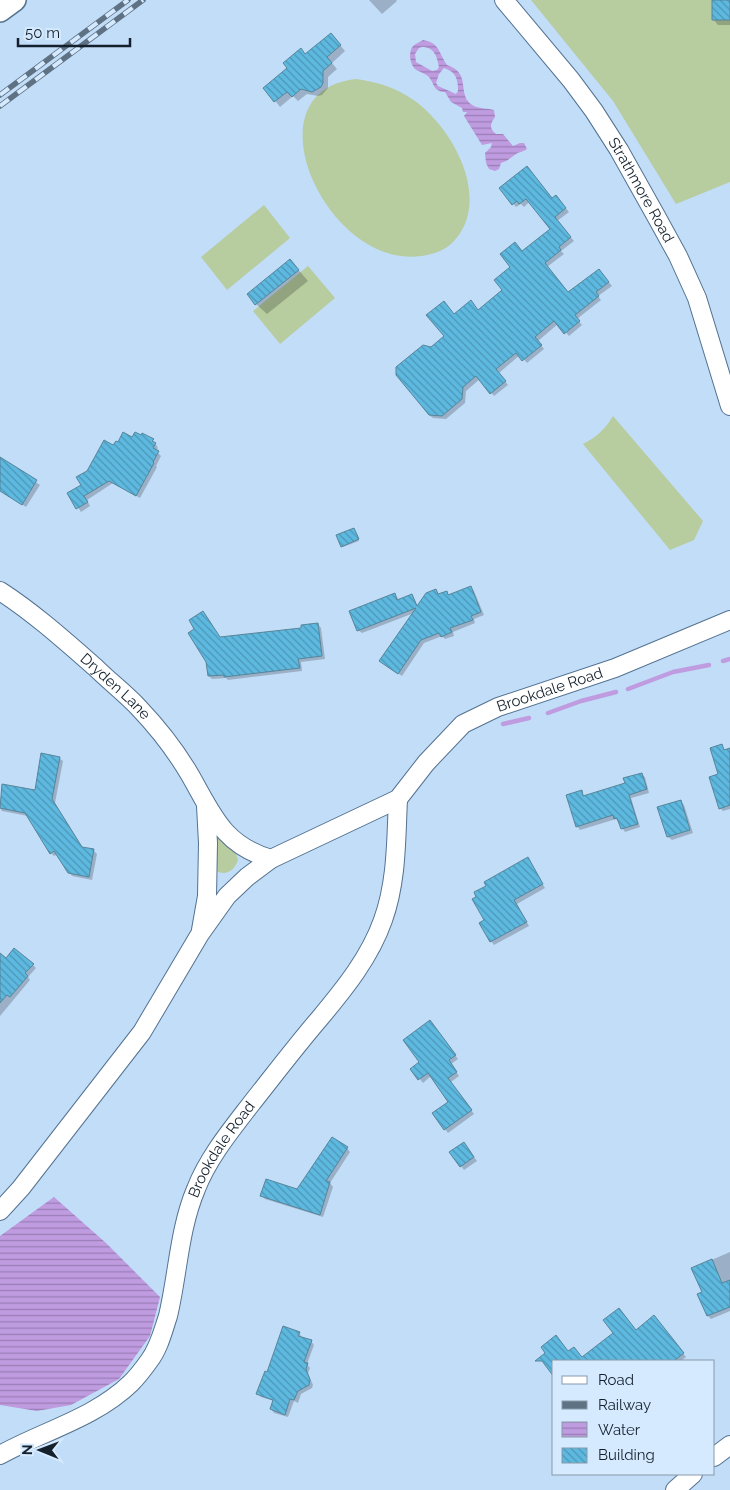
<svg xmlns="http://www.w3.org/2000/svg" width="730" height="1490" viewBox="0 0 730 1490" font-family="Raleway,sans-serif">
  <defs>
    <pattern id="water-rules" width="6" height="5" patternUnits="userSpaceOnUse" patternTransform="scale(1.25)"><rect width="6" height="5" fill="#bf9be0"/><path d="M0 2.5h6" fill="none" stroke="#9a7eb6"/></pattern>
    <pattern id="building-back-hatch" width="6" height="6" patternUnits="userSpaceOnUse" patternTransform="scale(1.25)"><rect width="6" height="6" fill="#5db9e0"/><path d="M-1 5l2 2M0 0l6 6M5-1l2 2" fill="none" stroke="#4c96b6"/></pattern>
  </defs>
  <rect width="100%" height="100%" fill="#c2ddf8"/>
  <path fill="#b7cc9f" d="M531,0H730V182L676,204L613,101Z
    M356,79C378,82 397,88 415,101C449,126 482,182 465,224C460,235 452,246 440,251C338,293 238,92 356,79Z
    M264,205L290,238L227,290L201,257Z
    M308,266L335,298L280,344L253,311Z
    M613,416L703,521L694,540L670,550L583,444C597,437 605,429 613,416Z
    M213,832H218L236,854L238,860C234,871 226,876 216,871Z"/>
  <path fill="url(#water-rules)" fill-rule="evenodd" d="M423,40C440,43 438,52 447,65C473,73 455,96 474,106C480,109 488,108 494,110L495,117C490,124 489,128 496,134H503L513,146L520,143H524L527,149C523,152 519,152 516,154C510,158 508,161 501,163L499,169L495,171L489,169L486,163L485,153L491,147L492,143L482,145L464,116L467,112H463L462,108L451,102L445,92C433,91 435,85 429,77C425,73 419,72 415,69C410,64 408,52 413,46C415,44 420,42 423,40ZM422,47C434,47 437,56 439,67L437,70L432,71L416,62L415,54L419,48ZM444,68C456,72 458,79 458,91L456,94L438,86L436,83L439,74Z
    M54,1197L106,1243L160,1297L150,1336L119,1379L71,1405L37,1411L0,1405V1236Z"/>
  <path fill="#0003" d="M369,0H396L397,1L382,14Z
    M713,0H730V25H718L713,19Z
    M336,40L345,51L332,63L337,69L328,77V88L322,95L318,96L307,94L298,101L293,96L280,107L265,88L306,55Z
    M500,188L559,200L569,212L557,221L574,241L561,251L564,254L547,267L569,293L602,274L612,286L598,296L601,300L577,319L582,325L569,336L558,324L538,341L544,349L527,363L520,355L499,373L508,385L494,396L480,379L466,391L465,403L446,419L433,418L429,415L431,348L446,336L455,315L478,311L504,290L512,268L523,252L552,229L529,202L524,207L521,204L516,207Z
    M290,260L308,281L267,314L256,304Z
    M132,439L153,440L158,448L156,451L161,456L156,466L157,467L140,498L113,483L87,500L90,506L81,512L69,494L83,485L88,471L114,447Z
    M0,458L40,485L26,507L0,491Z
    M354,529L359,541L343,547L342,546Z
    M471,587L474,591L484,615L474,619L475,623L453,632L454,636L445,639L442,636L424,643L402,676L384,664L414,613L362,633L358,630L395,594L399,600L412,595L418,607L435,591L440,595L446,592L450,596Z
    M318,624L321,628L325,659L301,662L302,671L228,680L226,678L212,679L209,676L220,638L303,629Z
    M722,746L726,751L730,749V809L723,811L720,808V775Z
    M59,758L63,761L55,803L83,848L93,850L97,854L92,880L72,876L69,872L58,854L54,856L51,853L28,816L2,811L0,808L3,785L36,792Z
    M641,774L645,777L649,793L631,798L640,827L625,832L616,819L580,830L577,826L581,792L585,796L626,784Z
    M680,801L684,805L693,833L672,840L668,837L659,808Z
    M528,859L545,888L517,904L529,926L494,945L491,941L485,921L487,886Z
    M0,956L6,960L33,965L36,968L28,977L30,980L0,1016Z
    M433,1025L458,1059L451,1064L459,1076L451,1082L474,1114L448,1133L434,1114L449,1102L431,1076L423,1083L412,1069L421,1063Z
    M467,1147L477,1161L464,1170L451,1152Z
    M347,1148L350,1152L330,1183L333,1187L323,1217L265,1199L262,1196L298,1190Z
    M730,1252V1311L711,1319L708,1316L699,1295L703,1293L693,1268Z
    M657,1320L686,1357L681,1361H660L656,1356L650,1361H554L541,1358L568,1352L582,1359Z
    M299,1333L302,1337V1338L311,1341L314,1345L307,1364L310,1368L308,1373L313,1385L312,1388L301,1394L298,1403L294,1401L288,1417L274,1413L271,1409L274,1401L261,1397L258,1393L268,1373Z"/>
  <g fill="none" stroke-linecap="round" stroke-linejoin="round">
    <path stroke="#bf9be0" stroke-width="4.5" d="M723,661L730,659
      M628,689L673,672L709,665
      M548,713L581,701L616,692
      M503,724L529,718"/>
  </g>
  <path fill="url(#building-back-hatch)" stroke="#578599" d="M712,0H730V20H712Z
    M331,33L341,45L327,57L332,63L323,71V83L321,87L312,92L301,89L292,97L287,92L274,102L263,88L287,68L283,63L301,48L305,54Z
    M527,166L552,198L556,195L566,208L555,217L571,237L559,247L561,250L545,263L568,292L599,269L609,282L596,292L599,296L575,315L580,321L564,334L554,321L535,337L542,345L522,361L516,353L496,369L506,381L490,394L476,376L463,387L462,399L442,416L429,415L396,375V367L423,345L431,347L444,336L426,315L444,301L454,314L471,300L478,310L502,290L494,280L510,267L500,254L515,242L522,251L550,229L526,199L519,204L517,201L512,205L499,188Z
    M290,259L299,270L255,305L247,294Z
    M123,432L132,437L135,432L141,435L142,433L154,439L152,441L156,443L153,448L159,451L153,462L154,463L136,496L109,481L84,496L88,502L76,509L67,493L81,485L76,477L87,471L104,440L113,445L116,441L118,442Z
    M0,457L37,480L22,505L0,491Z
    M354,528L359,539L341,547L336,535Z
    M471,586L481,612L471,616L473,620L450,628L452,632L441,637L439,633L421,640L398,674L379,661L416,608L357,631L349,611L395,593L397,600L412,594L417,606L426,593L436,589L438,594L447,591L448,595Z
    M203,611L220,637L301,628V625L318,623L322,656L298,659L300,668L224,677V675L208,676L206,662L188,633L194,629L189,620Z
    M722,744L724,750L730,748V805L719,809L709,777L718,774L710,748Z
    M41,753L60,757L52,799L82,847L94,849L89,877L68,873L54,851L50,854L25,813L0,808L2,784L35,790Z
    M642,773L647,789L629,795L638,824L621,829L617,818L614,819L613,815L576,827L566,795L582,790L583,796L625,783L623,778Z
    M681,800L690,830L667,837L657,807Z
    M528,857L543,884L514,900L527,922L490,942L479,923L484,920L472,899L476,897L474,892L486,886L484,882Z
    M14,948L34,964L25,973L28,976L10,997L7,995L0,1003V953L6,958Z
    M430,1020L456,1055L449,1060L457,1072L448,1078L472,1110L444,1130L432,1113L448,1102L428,1073L418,1080L410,1069L419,1062L403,1040Z
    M332,1137L348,1147L326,1181L330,1182L320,1215L260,1196L266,1179L297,1189Z
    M464,1142L474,1157L460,1167L449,1152Z
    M712,1259L722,1283L730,1280V1307L707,1316L697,1294L702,1292L691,1268Z
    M619,1308L636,1330L654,1315L684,1353L674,1361H554V1377L542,1361H535L545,1353L541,1347L556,1335L568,1351L574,1347L582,1357L613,1333L603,1320Z
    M283,1326L300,1332L298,1336L312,1340L304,1362L308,1363L306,1369L310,1380L309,1385L298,1391L294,1400L290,1399L285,1415L270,1409L273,1400L256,1394L265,1371L267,1372Z"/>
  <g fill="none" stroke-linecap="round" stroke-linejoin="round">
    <defs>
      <g id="minor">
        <path id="s1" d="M504,0L571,80L594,111L619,150L656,216L678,256L697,298L730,406"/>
        <path id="s2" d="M0,591C34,613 64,640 95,667C109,681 126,694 139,708C158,728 176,751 190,775C213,815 223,845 271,859"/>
        <path d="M201,930L207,896L208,843L206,806"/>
        <path id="s3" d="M0,1211L21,1188L142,1032L200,934L227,896L247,877L271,859L398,799L426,763L463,724L498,707L615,668L730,620"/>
        <path id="s4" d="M0,1455C43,1431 95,1418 131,1383C138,1376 144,1368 149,1361C159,1348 163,1331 168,1316C178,1274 179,1229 196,1189C208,1158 231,1130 251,1104C274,1075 296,1046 320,1018C345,988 370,957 383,920C397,881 396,840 398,799"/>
        <path d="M714,1457L730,1445"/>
        <path d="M675,1490L693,1474"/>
      </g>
      <path id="tertiary" d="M0,11L15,0"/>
    </defs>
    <use href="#minor" stroke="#537290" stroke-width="20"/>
    <use href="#tertiary" stroke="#537290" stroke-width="24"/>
    <use href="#minor" stroke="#fff" stroke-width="18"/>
    <use href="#tertiary" stroke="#fff" stroke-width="21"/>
    <defs>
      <path id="rail" d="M0,95L128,0
        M0,106L143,0"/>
    </defs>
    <use href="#rail" stroke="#5f7284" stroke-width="5.5"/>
    <use href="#rail" stroke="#d5eafe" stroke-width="4" stroke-dasharray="11" stroke-linecap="butt"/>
  </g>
  <g text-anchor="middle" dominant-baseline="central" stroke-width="4.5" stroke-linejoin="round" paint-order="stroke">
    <g font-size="15" fill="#14212d" stroke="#d5eafe">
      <text stroke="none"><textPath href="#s1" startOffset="235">Strathmore Road</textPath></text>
      <text stroke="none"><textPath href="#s2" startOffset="150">Dryden Lane</textPath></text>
      <text stroke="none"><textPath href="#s3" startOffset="780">Brookdale Road</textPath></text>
      <text stroke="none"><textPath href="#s4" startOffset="405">Brookdale Road</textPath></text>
    </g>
  </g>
  <rect x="552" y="1360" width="162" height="115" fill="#d5eafe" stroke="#889aaa"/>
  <rect x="562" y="1376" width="25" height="8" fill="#ffffff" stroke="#889aaa"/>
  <text x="598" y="1385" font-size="15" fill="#14212d">Road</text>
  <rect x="562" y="1401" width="25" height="8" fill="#5f7284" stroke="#889aaa"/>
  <text x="598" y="1410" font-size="15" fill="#14212d">Railway</text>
  <rect x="562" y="1422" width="25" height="15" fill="url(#water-rules)" stroke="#889aaa"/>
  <text x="598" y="1435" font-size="15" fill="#14212d">Water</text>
  <rect x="562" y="1448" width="25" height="15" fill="url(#building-back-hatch)" stroke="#889aaa"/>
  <text x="598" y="1460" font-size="15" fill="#14212d">Building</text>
  <g transform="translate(40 1450) rotate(271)" stroke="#d5eafe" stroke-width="4" paint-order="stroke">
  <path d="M0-4L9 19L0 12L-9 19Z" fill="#14212d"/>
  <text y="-8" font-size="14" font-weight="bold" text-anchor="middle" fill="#14212d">N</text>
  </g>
  <path d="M18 38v8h112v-8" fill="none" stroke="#14212d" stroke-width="2.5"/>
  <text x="25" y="38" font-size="15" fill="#14212d" stroke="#d5eafe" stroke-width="4" paint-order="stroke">50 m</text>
</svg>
